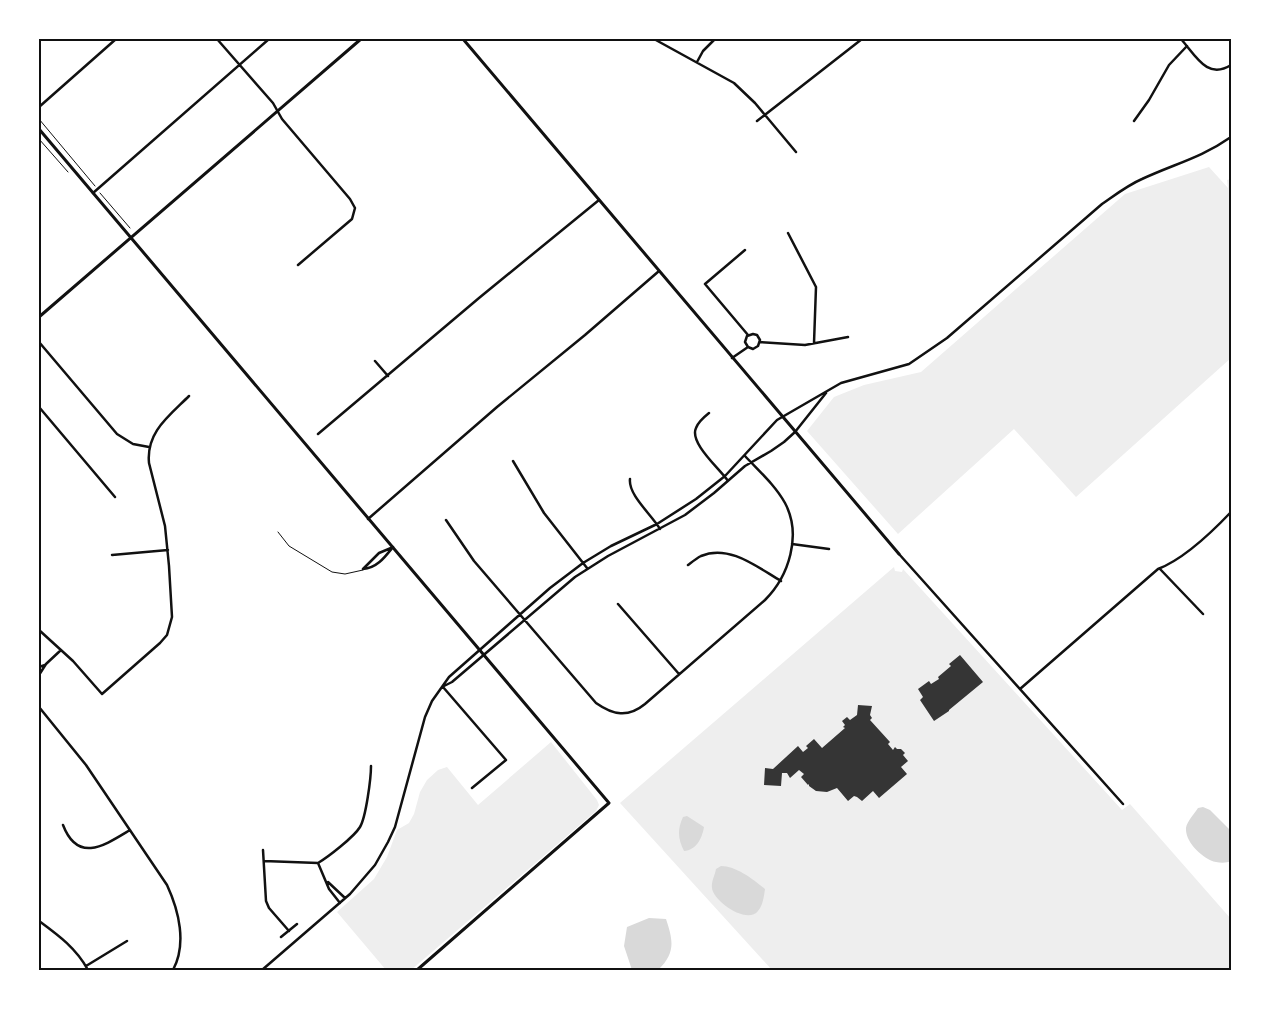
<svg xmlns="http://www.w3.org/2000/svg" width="1270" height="1009" viewBox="0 0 1270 1009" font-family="'Fira Sans',sans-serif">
  <rect width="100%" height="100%" fill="#fff"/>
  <path fill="#eee" d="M1209,167L1228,188L1227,180L1231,179V358L1076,497L1014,429L898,534L807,431L834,397L864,385L921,372L1125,194Z
    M894,567L895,571L902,572L903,569L1122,810L1130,804L1231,919V970H772L620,803Z
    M551,742L597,800L599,805L596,811L411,970H386L337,912L374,879L387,857L397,830L409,823L414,814L420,792L427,780L438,770L447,767L478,805Z"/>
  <path fill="#d9d9d9" d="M1203,807L1210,810L1231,831V861C1227,863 1221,863 1216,862C1203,859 1185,842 1186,828C1187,821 1195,813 1198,808Z
    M687,816L704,827C702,839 696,850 684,851C678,839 677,830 683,817Z
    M721,866C736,866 753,879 765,889C764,896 763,905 758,911C747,925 713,901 712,888C711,882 715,875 716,869Z
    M649,918L666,919C673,940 676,953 658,970H632L624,946L627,927Z"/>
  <path fill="#353535" d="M960,655L983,682L949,710V711L934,721L920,700L923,697L918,689L929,681L931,684L939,679L938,677L951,666L949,664Z
    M858,705L872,706L870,715L872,718L870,720L890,742L888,744L893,750L895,747L897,749H901L905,753L903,755L908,761L901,767L907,774L879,798L873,791L862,801L857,797L854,796L848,801L837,788L827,792L816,791L809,786V784L808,785L801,777L804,774L799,770L790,778L787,773H782L781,786L764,785L765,768L773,769L798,746L803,752L808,748L806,746L814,739L822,748L845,728L843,727L845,725L842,721L847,717L850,720L857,715Z"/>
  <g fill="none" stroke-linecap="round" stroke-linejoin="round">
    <path stroke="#111" stroke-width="1" d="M39,119L95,186
      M39,139L68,172
      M100,193L130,228"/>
    <path stroke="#111" stroke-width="1" d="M278,532L289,546L332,572L345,574L363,570"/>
    <path stroke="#111" stroke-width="2.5" d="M217,39L273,103L282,119L350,199L355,208L352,219L298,265
      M654,39L734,83L755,103L796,152
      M1181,39C1196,56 1207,80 1231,65
      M697,62L703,51L715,39
      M39,107L116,39
      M757,121L862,39
      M1134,121L1149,100L1169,65L1187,46
      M93,193L269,39
      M788,233L816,287L814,343
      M745,250L705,284L748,335
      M39,342L117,434L133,444L149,447
      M760,342L805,345L848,337
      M732,358L748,347L753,349L758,346L760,340L757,335L753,334L747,336L745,342L748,347
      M375,361L388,376
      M39,407L115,497
      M709,413C704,417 698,422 696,428C689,443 720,469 728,481
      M318,434L479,298L599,200
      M513,461L544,513L587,568
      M630,479C628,495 652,515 660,529
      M368,519L497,407L585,335L659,271
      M446,520L474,561L596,703C613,715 628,718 645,704L765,600C789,576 802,535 785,503C775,485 759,471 745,456
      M792,544L829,549
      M899,554L1123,804
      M112,555L168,550
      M688,565C692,562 697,558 701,556C729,544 757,567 781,581
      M363,569C377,568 385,557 393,547
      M363,569L379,553L391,548
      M1160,569L1203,614
      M618,604L679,674
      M39,630L73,661L102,694L160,643L167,635L172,617L169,566L165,526L149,463C146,432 169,416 189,396
      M39,667L45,665
      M39,675L46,664L61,650
      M444,686L452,682L575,577L608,556L685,515L714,493L745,466L771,451L784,442L795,432L826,393
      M443,687L506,760L472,788
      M1020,689L1158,569C1184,559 1212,532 1231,512
      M39,707L86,765L167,885C179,911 187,944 173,970
      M63,825C78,864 105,845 130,830
      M263,850L266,901L269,908L289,931
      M264,861L318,863C328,857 354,837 360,827C366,817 371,778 371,766
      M318,863L329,889L340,903
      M328,882L345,898
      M39,921C58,935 76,948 88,970
      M281,937L297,924
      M86,966L127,941
      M262,970L350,894L375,865L388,842L395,827L425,717L432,701L449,677L550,588L583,563L611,546L657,524L696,499L725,476L777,420L841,383L909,364L947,338L1102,204C1115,195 1128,185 1142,179C1174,164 1201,158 1231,137"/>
    <path stroke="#111" stroke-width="3" d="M463,39L899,554
      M39,129L609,803L417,970
      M39,317L361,39"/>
  </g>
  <rect width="1270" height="1009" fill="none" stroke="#ffffff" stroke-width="80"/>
  <rect x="40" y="40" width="1190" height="929" fill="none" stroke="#111" stroke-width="2"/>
</svg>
